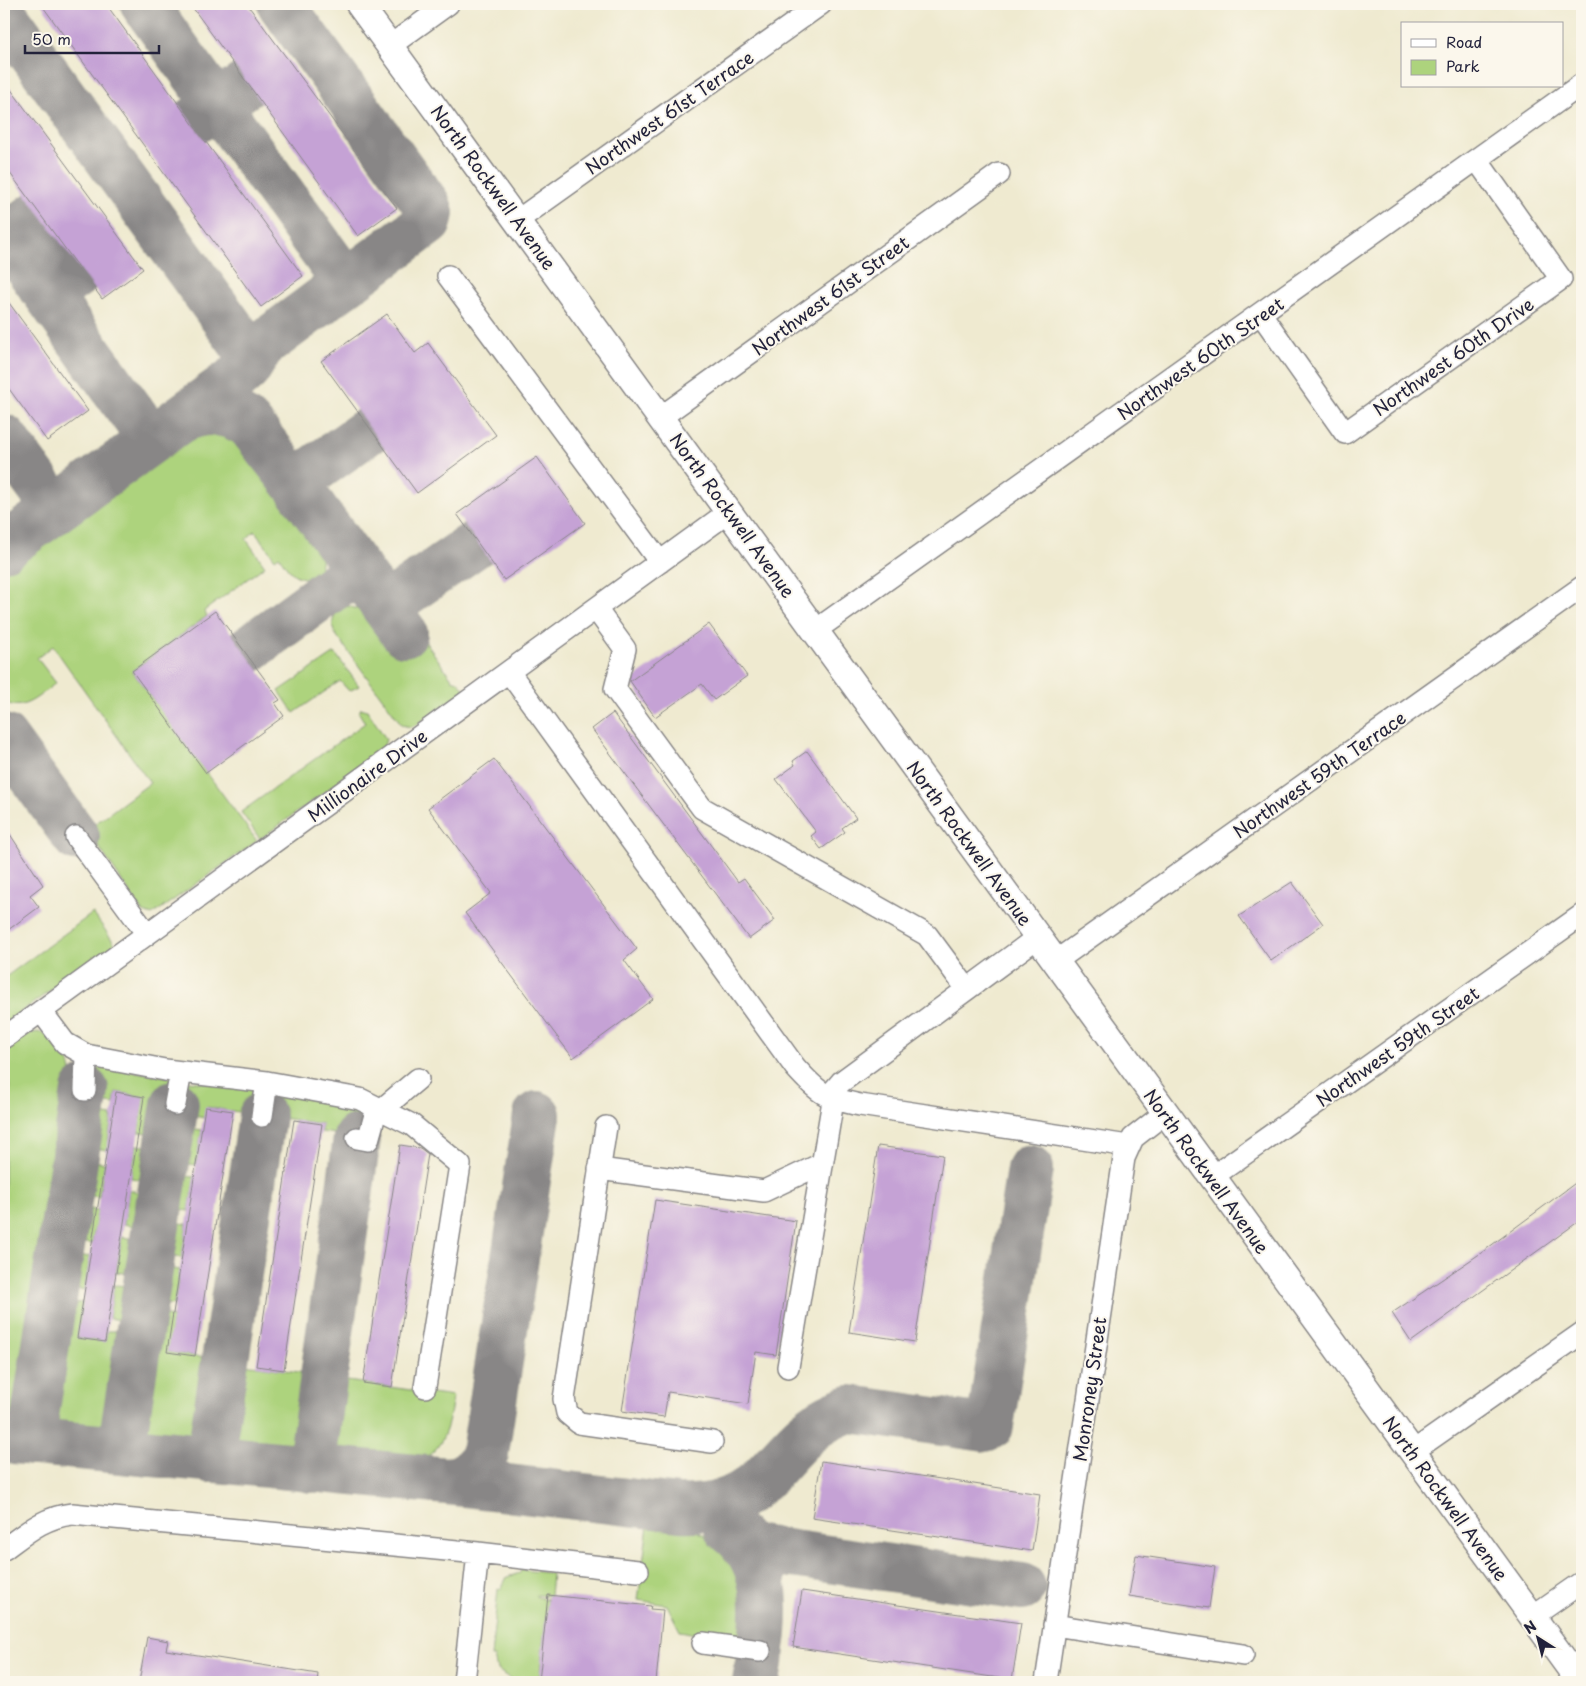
<svg xmlns="http://www.w3.org/2000/svg" width="1586" height="1686" viewBox="0 0 1586 1686" font-family="'Playpen Sans',sans-serif">
  <rect width="100%" height="100%" fill="#fbf7ec"/>
  <filter id="ink" filterUnits="userSpaceOnUse"><feTurbulence type="fractalNoise" baseFrequency=".02" numOctaves="2"/><feDisplacementMap in="SourceGraphic" scale="10" xChannelSelector="R" yChannelSelector="G"/><feConvolveMatrix kernelMatrix="1 2 1 2 8 2 1 2 1" color-interpolation-filters="sRGB"/></filter>
  <filter id="wash" filterUnits="userSpaceOnUse"><feTurbulence type="fractalNoise" baseFrequency=".0096" numOctaves="4" result="noise"/><feDisplacementMap in="SourceGraphic" scale="20" xChannelSelector="R" yChannelSelector="G"/><feGaussianBlur stdDeviation="1.12" result="paint"/><feColorMatrix in="noise" values="0 0 0 0 0 0 0 0 0 0 0 0 0 0 0 0 0 1.4 0 .05"/><feComposite in="paint" operator="in"/></filter>
  <g filter="url(#wash)">
    <rect width="100%" height="100%" fill="#efead0"/>
    <path fill="#add37d" stroke="#687a5c" d="M201,434L220,435L244,448L321,554C322,565 320,573 310,578C293,579 288,569 279,556L275,559L255,531L246,539L265,566L204,611L207,616L132,671L257,841L152,915L143,912L90,834L92,826L150,783L53,646L37,658L56,683C42,693 22,715 4,701V572L185,440L186,442Z
      M350,606L361,611L387,645L414,626L452,679L458,681L465,690L416,725L410,727L402,725L334,632C330,617 336,609 350,606Z
      M335,653L359,686L349,691L340,681L294,713L279,691Z
      M361,708L367,710L386,739L383,750L260,839L241,812L365,723L359,713Z
      M93,913L115,944L4,1024V978Z
      M37,1032C69,1036 73,1074 74,1099L27,1403C22,1413 16,1423 4,1423V1120L10,1089L6,1067V1053L10,1047L28,1034Z
      M101,1066L173,1078L170,1102L164,1101L160,1128L152,1133L138,1132L143,1097L116,1092L114,1104L101,1102C96,1091 88,1076 101,1066Z
      M187,1081L256,1087L258,1115L206,1107L204,1118L190,1115L183,1102Z
      M273,1089L361,1110L357,1137L321,1132L322,1124L269,1116Z
      M99,1114L112,1116L107,1150L94,1148L88,1141L91,1119Z
      M188,1128L202,1130L196,1165L183,1163L176,1154L179,1135Z
      M136,1145L151,1147L156,1154L152,1175L144,1180L131,1178Z
      M93,1161L105,1163L99,1197L86,1195L81,1187L83,1168Z
      M182,1176L195,1177L189,1211L175,1209L169,1201L172,1182Z
      M129,1190L143,1193L149,1201L146,1221L136,1227L124,1224Z
      M84,1208L98,1210L92,1244L80,1242L73,1235L76,1214Z
      M173,1222L187,1224L182,1258L169,1256L162,1247L165,1229Z
      M122,1237L136,1239L142,1247L138,1269L131,1274L116,1272Z
      M78,1255L90,1257L85,1290L72,1288L66,1281L69,1261Z
      M168,1268L180,1270L174,1305L161,1303L155,1292L158,1275Z
      M114,1285L129,1286L135,1294L131,1315L121,1320L109,1318Z
      M70,1302L83,1303L78,1338L105,1342L107,1331H115L127,1338C128,1348 120,1411 115,1418C102,1438 55,1435 47,1411L61,1308Z
      M161,1315L173,1317L168,1352L207,1358L213,1363L204,1421L192,1435L178,1437V1439C158,1438 141,1438 136,1415L150,1322Z
      M244,1364L305,1373L311,1380C307,1404 310,1447 276,1446V1449L247,1446V1443C217,1439 234,1389 237,1369Z
      M340,1380L453,1396C443,1478 412,1462 345,1455V1453L333,1445L328,1431L336,1384Z
      M648,1525C667,1528 687,1526 703,1534C712,1539 721,1545 728,1552C742,1568 764,1627 733,1637C721,1641 693,1633 680,1631L667,1605L638,1600Z
      M521,1570L552,1573L550,1596L537,1595V1597L548,1599L539,1682L509,1679V1677L497,1670L494,1657H491L498,1589H501L507,1577L520,1573Z"/>
    <g fill="none" stroke-linecap="round" stroke-linejoin="round">
      <path stroke="#888686" stroke-width="48" d="M144,4L336,269L340,279L338,289
        M4,15L247,350L250,364
        M191,123L247,84
        M4,234L140,424C148,438 141,447 130,456
        M6,237L39,213
        M26,265L60,242
        M48,295L81,271
        M179,420C203,408 227,409 249,424L295,483L404,633
        M4,438L56,509
        M295,483L371,429
        M4,547L237,378L247,369L261,346L428,222L430,213L427,205L281,4
        M385,607L477,543
        M245,652L358,569
        M4,738L76,837
        M4,1439L447,1481L679,1508C776,1513 772,1432 850,1409L985,1428L990,1426L1030,1169
        M31,1442L85,1090
        M121,1450L175,1104
        M210,1459L262,1116
        M311,1469L357,1138
        M447,1481C465,1480 478,1469 485,1453L537,1115
        M728,1529C778,1565 764,1630 756,1682
        M745,1547L1022,1587"/>
    </g>
    <g id="blocks">
      <path fill="#c5a2d5" d="M41,4H106L303,276L261,307Z
        M190,4H247L397,208L358,236Z
        M4,80L143,269L102,299L4,165Z
        M4,296L88,411L47,441L4,382Z
        M387,314L415,353L428,343L496,435L417,493L321,361Z
        M537,457L585,523L504,580L457,514Z
        M215,611L280,700L275,703L284,716L206,773L132,671Z
        M709,624L747,676L714,700L702,684L655,717L630,681Z
        M613,713L738,882L744,878L775,920L749,939L592,729Z
        M807,751L856,818L842,828L845,832L821,849L811,836L816,832L776,779L795,765L793,761Z
        M494,759L637,949L624,960L653,999L573,1058L465,913L491,893L428,808Z
        M4,825L43,885L30,895L39,907L4,933Z
        M1292,882L1323,924L1271,961L1239,916Z
        M116,1092L144,1097L105,1342L77,1338Z
        M205,1107L233,1111L195,1356L167,1352Z
        M294,1120L322,1124L284,1370L256,1366Z
        M400,1145L420,1148L428,1154L392,1387L363,1383Z
        M878,1146L943,1155L915,1342L849,1332Z
        M1582,1178V1219L1411,1342L1392,1313L1481,1253Z
        M655,1200L796,1221L776,1355L756,1352L748,1404L668,1392L664,1417L622,1411Z
        M821,1461L1040,1494L1032,1551L812,1518Z
        M1136,1555L1215,1567L1209,1608L1129,1596Z
        M802,1591L1021,1623L1012,1680L793,1647Z
        M548,1595L651,1606L650,1609L663,1610L656,1682H539Z
        M147,1637L168,1641L166,1650L318,1674L317,1682H139Z"/>
    </g>
  </g>
  <g filter="url(#ink)">
    <use href="#blocks" fill-opacity="0" stroke="#888686" stroke-width="1"/>
    <g fill="none" stroke-linecap="round" stroke-linejoin="round">
      <defs>
        <path id="minor" d="M391,45L448,4
          M518,220L821,4
          M448,276L660,562
          M1261,314L1345,433L1561,279L1477,160
          M661,417L999,174
          M596,609L625,649L615,689L702,808L927,935L967,989
          M816,630L1582,84
          M509,672L795,1067C818,1093 825,1098 860,1105L1128,1146
          M76,837L147,934
          M1056,961L1582,587
          M41,1011L65,1043L86,1055L165,1070L267,1082L360,1099L412,1125L460,1165L425,1387
          M4,1038L730,511
          M85,1090L86,1055
          M175,1104L181,1072
          M262,1116L267,1082
          M606,1127L564,1399L567,1413L579,1423L712,1442
          M357,1138L368,1140L375,1115L418,1079
          M599,1169L764,1191L821,1164
          M1212,1177L1582,915
          M788,1367L835,1089L841,1082L1038,937
          M1412,1452L1582,1333
          M4,1549C26,1533 44,1517 72,1514L478,1553L638,1571
          M1533,1616L1582,1582
          M1054,1625L1243,1655
          M703,1643L760,1651
          M464,1682L478,1553
          M1046,1682L1124,1158L1133,1138L1165,1113"/>
        <path id="major" d="M359,4L1580,1682"/>
      </defs>
      <use href="#minor" stroke="#888686" stroke-width="24"/>
      <use href="#major" stroke="#888686" stroke-width="29"/>
      <use href="#minor" stroke="#fff" stroke-width="21"/>
      <use href="#major" stroke="#fff" stroke-width="26"/>
    </g>
  </g>
  <g text-anchor="middle" dominant-baseline="central" stroke-width="4" stroke-linejoin="round" paint-order="stroke">
    <g font-size="18" fill="#22223b" stroke="#fbf7ec">
      <text transform="translate(669 112) rotate(-35)">Northwest 61st Terrace</text>
      <text transform="translate(494 187) rotate(54)">North Rockwell Avenue</text>
      <text transform="translate(830 295) rotate(-36)">Northwest 61st Street</text>
      <text transform="translate(1453 356) rotate(-35)">Northwest 60th Drive</text>
      <text transform="translate(1200 358) rotate(-35)">Northwest 60th Street</text>
      <text transform="translate(733 515) rotate(54)">North Rockwell Avenue</text>
      <text transform="translate(1319 774) rotate(-35)">Northwest 59th Terrace</text>
      <text transform="translate(367 775) rotate(-36)">Millionaire Drive</text>
      <text transform="translate(970 843) rotate(54)">North Rockwell Avenue</text>
      <text transform="translate(1397 1046) rotate(-35)">Northwest 59th Street</text>
      <text transform="translate(1207 1171) rotate(54)">North Rockwell Avenue</text>
      <text transform="translate(1089 1389) rotate(-82)">Monroney Street</text>
      <text transform="translate(1446 1498) rotate(54)">North Rockwell Avenue</text>
    </g>
  </g>
  <rect width="1586" height="1686" fill="none" stroke="#fbf7ec" stroke-width="20"/>
  <rect x="1401" y="22" width="162" height="65" fill="#fbf7ec" stroke="#a4a2a5"/>
  <rect x="1411" y="39" width="25" height="8" fill="#ffffff" stroke="#a4a2a5"/>
  <text x="1446" y="48" font-size="15" fill="#22223b">Road</text>
  <rect x="1411" y="60" width="25" height="15" fill="#add37d" stroke="#a4a2a5"/>
  <text x="1446" y="72" font-size="15" fill="#22223b">Park</text>
  <g transform="translate(1538 1638) rotate(324)" stroke="#fbf7ec" stroke-width="4" paint-order="stroke">
  <path d="M0-4L9 19L0 12L-9 19Z" fill="#22223b"/>
  <text y="-8" font-size="14" font-weight="bold" text-anchor="middle" fill="#22223b">N</text>
  </g>
  <path d="M25 45v8h134v-8" fill="none" stroke="#22223b" stroke-width="2.5"/>
  <text x="32" y="45" font-size="15" fill="#22223b" stroke="#fbf7ec" stroke-width="4" paint-order="stroke">50 m</text>
</svg>
